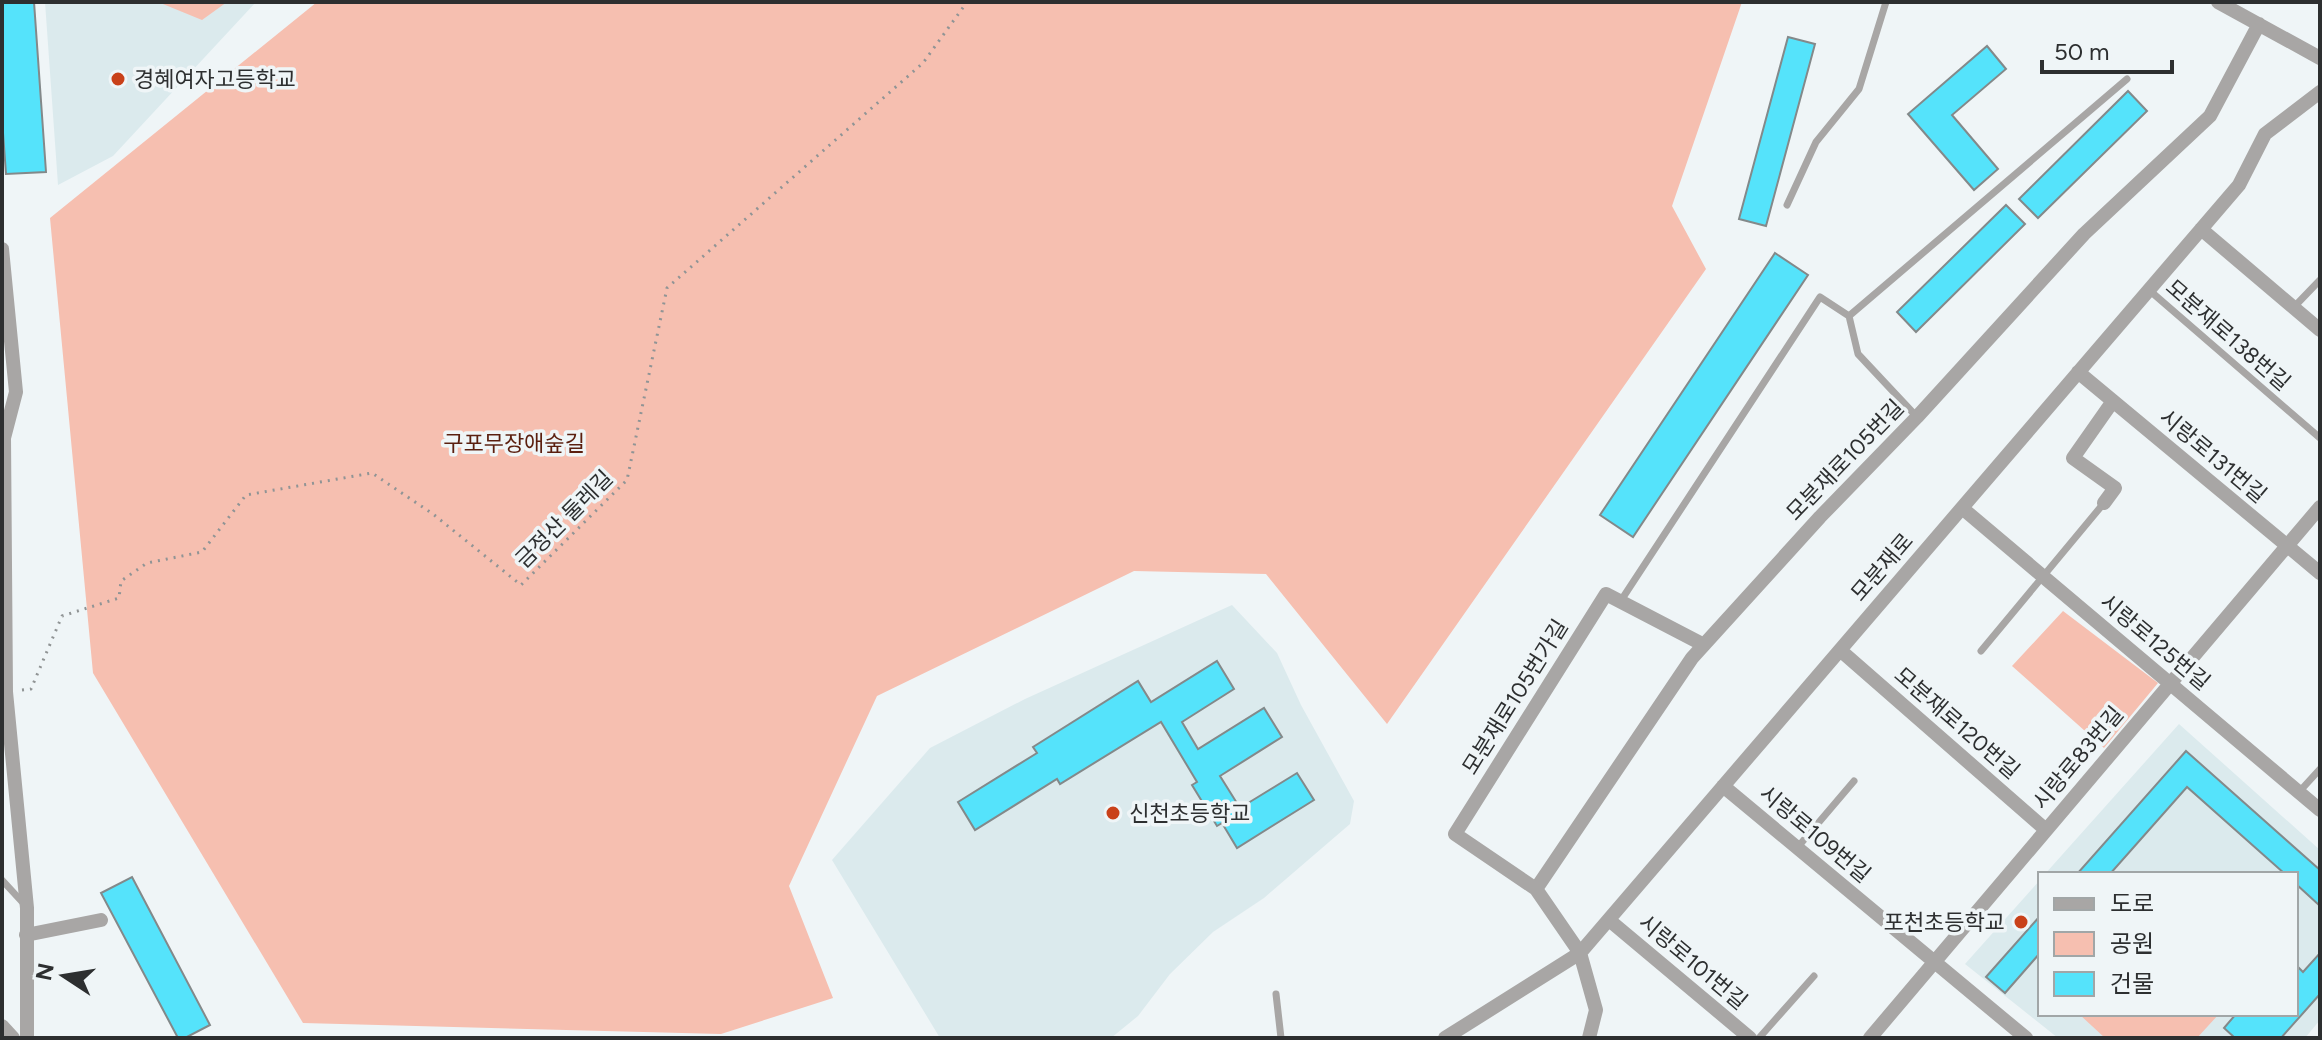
<svg xmlns="http://www.w3.org/2000/svg" width="2322" height="1040" viewBox="0 0 2322 1040" font-family="Figtree,'Noto Sans KR',sans-serif">
  <rect width="100%" height="100%" fill="#eff5f7"/>
  <path fill="#dbeaed" d="M45,2H256L113,156L58,185Z
    M1232,605L1277,653L1301,705L1354,801L1350,824L1264,898L1213,932L1170,974L1138,1016L1111,1038H940L832,860L930,748L1025,699Z
    M2179,724L2320,850V1020L2305,1038H2058L1965,964L2040,880V1014H2296V874H2045Z"/>
  <path fill="#f6bfb0" d="M158,2H227L202,20Z
    M317,2H1742L1672,206L1706,269L1387,724L1266,574L1134,571L877,696L789,886L833,998L721,1034L303,1023L93,673L50,218Z
    M2063,611L2158,683L2104,748L2012,666Z
    M2079,1014H2219L2197,1038H2105Z"/>
  <path fill="#55e3fb" stroke="#83898a" stroke-width="2" d="M2,2H34L46,172L6,174L2,119Z
    M1788,37L1815,44L1766,226L1739,219Z
    M1987,46L2006,69L1952,115L1998,169L1974,190L1908,114Z
    M2128,91L2147,111L2038,218L2019,199Z
    M2006,205L2025,224L1916,332L1897,312Z
    M1775,253L1808,275L1633,537L1600,515Z
    M1217,661L1234,689L1182,722L1198,749L1264,708L1282,737L1220,776L1240,808L1297,773L1314,800L1237,848L1222,823L1217,826L1192,785L1197,782L1161,722L1060,784L1057,779L975,830L958,802L1037,753L1033,747L1138,681L1151,702Z
    M2186,751L2320,870V906L2296,884V874H2285L2187,787L2110,874H2077Z
    M132,877L210,1025L185,1038H178L101,893Z
    M2040,916V953L2005,993L1986,977Z
    M2320,953V994L2281,1038H2235L2224,1028L2236,1014H2296V965L2303,972Z"/>
  <g fill="none" stroke-linecap="round" stroke-linejoin="round">
    <path stroke="#909495" stroke-width="3" stroke-dasharray="2 6" stroke-linecap="butt" d="M22,690L31,689L62,616L119,598L121,581L147,563L202,552L246,495L372,473L433,514L521,585L627,480L667,288L923,63L967,2"/>
    <path stroke="#a8a6a5" stroke-width="7" d="M1787,205L1816,142L1859,89L1886,2
      M2149,290L2320,438
      M2294,307L2320,280
      M1849,316L2127,79
      M1620,602L1820,297L1849,316L1858,354L1917,417
      M1981,651L2104,503
      M2299,792L2320,769
      M1797,848L1854,781
      M2,880L25,905
      M1276,994L1281,1038
      M1759,1038L1814,976"/>
    <path stroke="#a8a6a5" stroke-width="14" d="M2218,2L2320,58
      M2201,229L2320,330
      M2,249L16,392L4,438L6,692L27,908V1038
      M2078,372L2320,573
      M2104,503L2115,488L2073,458L2113,401
      M1962,508L2320,810
      M1840,650L2046,830
      M1723,786L2026,1038
      M1536,889L1455,834L1606,594L1704,645
      M1609,920L1750,1038
      M26,935L101,920
      M2,1026L13,1038
      M1445,1038L1580,953L2239,185L2265,134L2320,92
      M1589,1038L1596,1010L1580,953L1536,889L1692,658L1820,517L1917,417L2084,234L2210,116L2259,24
      M1870,1038L2320,507"/>
  </g>
  <g fill="#c94119" stroke="#eff5f7" stroke-width="3">
    <circle cx="118" cy="79" r="8"/>
    <circle cx="1113" cy="813" r="8"/>
    <circle cx="2021" cy="922" r="8"/>
  </g>
  <g text-anchor="middle" dominant-baseline="central" stroke-width="7" stroke-linejoin="round" paint-order="stroke">
    <g font-size="22" fill="#2d2f30" stroke="#eff5f7" text-anchor="start">
      <text x="134" y="79">경혜여자고등학교</text>
      <text x="1129" y="813">신천초등학교</text>
      <text x="2005" y="922" text-anchor="end">포천초등학교</text>
    </g>
    <g font-size="22" fill="#2d2f30" stroke="#eff5f7">
      <text transform="translate(2228 335) rotate(41)">모분재로138번길</text>
      <text transform="translate(2213 456) rotate(40)">시랑로131번길</text>
      <text transform="translate(1845 460) rotate(-46)">모분재로105번길</text>
      <text transform="translate(564 519) rotate(-45)">금정산 둘레길</text>
      <text transform="translate(1882 567) rotate(-49)">모분재로</text>
      <text transform="translate(2155 642) rotate(40)">시랑로125번길</text>
      <text transform="translate(1515 697) rotate(-58)">모분재로105번가길</text>
      <text transform="translate(1957 723) rotate(41)">모분재로120번길</text>
      <text transform="translate(2078 758) rotate(-50)">시랑로83번길</text>
      <text transform="translate(1815 834) rotate(40)">시랑로109번길</text>
      <text transform="translate(1693 962) rotate(40)">시랑로101번길</text>
    </g>
    <g font-size="22" fill="#5b1f0f" stroke="#eff5f7">
      <text x="514" y="443">구포무장애숲길</text>
    </g>
  </g>
  <rect width="2322" height="1040" fill="none" stroke="#2d2f30" stroke-width="8"/>
  <rect x="2038" y="872" width="260" height="144" fill="#eff5f7" stroke="#a1a6a7" stroke-width="2"/>
  <rect x="2054" y="898" width="40" height="12" fill="#a8a6a5" stroke="#a1a6a7" stroke-width="2"/>
  <text x="2110" y="912" font-size="24" fill="#2d2f30">도로</text>
  <rect x="2054" y="932" width="40" height="24" fill="#f6bfb0" stroke="#a1a6a7" stroke-width="2"/>
  <text x="2110" y="952" font-size="24" fill="#2d2f30">공원</text>
  <rect x="2054" y="972" width="40" height="24" fill="#55e3fb" stroke="#a1a6a7" stroke-width="2"/>
  <text x="2110" y="992" font-size="24" fill="#2d2f30">건물</text>
  <g transform="translate(64 976) rotate(282)" stroke="#eff5f7" stroke-width="6" paint-order="stroke">
  <path d="M0-6L14 30L0 20L-14 30Z" fill="#2d2f30"/>
  <text y="-12" font-size="22" font-weight="bold" text-anchor="middle" fill="#2d2f30">N</text>
  </g>
  <path d="M2042 60v12h130v-12" fill="none" stroke="#2d2f30" stroke-width="4"/>
  <text x="2054" y="60" font-size="24" fill="#2d2f30" stroke="#eff5f7" stroke-width="6" paint-order="stroke">50 m</text>
</svg>
